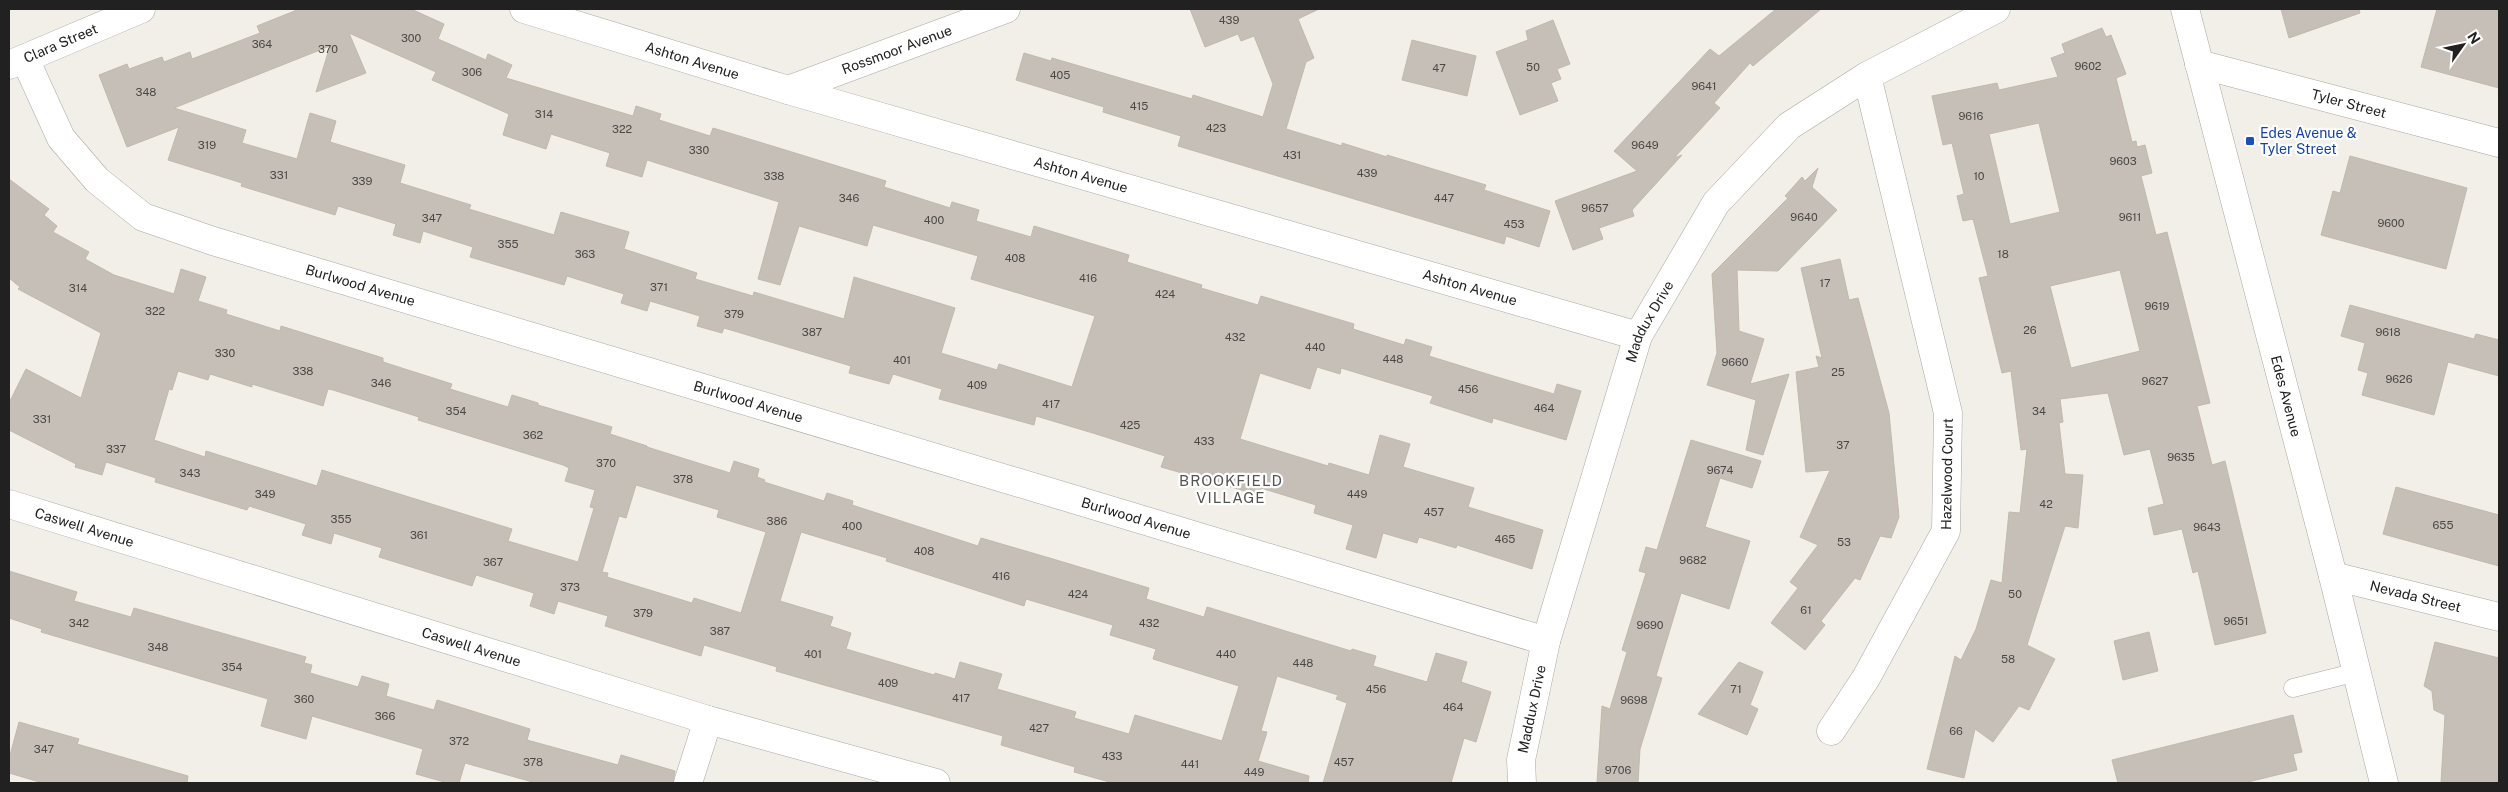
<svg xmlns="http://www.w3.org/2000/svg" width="2508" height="792" viewBox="0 0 2508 792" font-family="'Public Sans',sans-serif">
  <rect width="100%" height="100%" fill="#f1efe7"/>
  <path fill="#c6bfb7" stroke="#c3b8aa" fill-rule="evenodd" d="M295,9H411L444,24L438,39L486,60L488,54L512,65L506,78L633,116L636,106L661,114L659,120L710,136L713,128L769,145L886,181L884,187L950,208L952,202L979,210L976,221L1031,237L1034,226L1129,255L1127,262L1202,285L1201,288L1258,305L1261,296L1354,324L1353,329L1404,345L1406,339L1432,347L1429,356L1487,374L1554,394L1557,384L1581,391L1566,440L1493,418L1492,423L1430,403L1433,396L1341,368L1340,374L1317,367L1310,389L1260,373L1240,439L1328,466L1329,463L1369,475L1380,435L1410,444L1403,467L1474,488L1468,507L1543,530L1532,569L1457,545L1456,548L1419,537L1417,543L1383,533L1376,558L1346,549L1353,525L1314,513L1316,505L1261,488L1259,495L1161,467L1165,456L1096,434L1036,416L1034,425L939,399L942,389L893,374L889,384L849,373L851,366L724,328L722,333L697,326L700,316L650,301L647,311L621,303L624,294L567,276L564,285L470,257L473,247L423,231L420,243L393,235L396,224L338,206L335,215L241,186L242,183L168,160L179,127L127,147L99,75L127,64L129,69L162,57L164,62L190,52L192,59L260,33L257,26L297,10ZM349,33L436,72L432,80L509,114L503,135L546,149L551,134L610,153L606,166L642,177L647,160L779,202L758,279L780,285L799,226L867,246L873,225L978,256L971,279L1095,316L1072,387L999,364L997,370L941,353L955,308L854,277L844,319L754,292L753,296L695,279L697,273L624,249L629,232L561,212L554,235L469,209L471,205L400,183L405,165L330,142L336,121L310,113L297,159L242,143L246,130L174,108L330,46L316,92L366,73Z
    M1190,9H1319L1298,19L1314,58L1306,62L1286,129L1342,146V143L1387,157V155L1486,185L1484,190L1550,211L1539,247L1506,236L1504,244L1178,146L1181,136L1103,112L1104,107L1016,80L1024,53L1051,61L1052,58L1192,99L1193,95L1263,117L1273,84L1254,36L1241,41L1238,34L1205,47Z
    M1776,9H1821L1753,66L1750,63L1714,103L1720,108L1674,158L1682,155L1632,210L1634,216L1599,228L1603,239L1573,250L1555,201L1637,171L1614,151L1710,49L1719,56Z
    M2281,9H2359L2360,13L2289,38Z
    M2437,9H2499V88L2421,67Z
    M1553,20L1570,64L1557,69L1561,79L1551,83L1558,101L1520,115L1496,52L1528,40L1526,31Z
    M2102,28L2106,37L2111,35L2126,74L2116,78L2132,142L2136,141L2137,147L2145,145L2152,173L2141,176L2156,235L2167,232L2210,403L2197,406L2212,465L2225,461L2266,633L2215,645L2198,571L2193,573L2182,529L2154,535L2148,508L2164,504L2150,449L2124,455L2108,393L2060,399L2063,422L2059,423L2065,474L2083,475L2078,528L2065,526L2027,645L2055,659L2029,710L2019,706L1993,742L1975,729L1964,778L1927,769L1955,656L1961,660L1976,629L1991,580L2002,583L2009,512L2020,513L2027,449L2021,450L2011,371L2002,373L1979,278L1988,276L1973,219L1963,221L1957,196L1964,194L1952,143L1943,145L1932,96L1997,83L1999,90L2058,77L2051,58L2065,53L2062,44ZM2039,123L2060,212L2010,224L1989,134ZM2120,270L2140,351L2071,368L2050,286Z
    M1412,40L1476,56L1467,96L1402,80Z
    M2350,156L2467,188L2446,269L2321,235L2333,191L2340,193Z
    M1818,168L1812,187L1837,210L1778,271L1737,270L1739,331L1764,339L1750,384L1789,374L1763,455L1746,450L1756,400L1707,385L1717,353L1712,274L1788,198L1785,196L1802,177L1805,181Z
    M9,179L49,209L44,215L57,226L53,232L89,252L85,259L114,275L174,294L181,269L206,277L198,301L227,310L226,314L280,331L281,326L383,358V362L452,384L450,389L508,407L512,395L538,403V405L612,427L610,434L647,446V447L730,473L734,461L759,469L757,477L765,480L764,482L824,501L827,493L853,501L852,505L978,546L981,538L1053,559L1149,588L1146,599L1204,617L1207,607L1351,651L1352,649L1376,656L1373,666L1427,682L1436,653L1467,662L1461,682L1491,692L1476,742L1464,738L1451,783H1323L1347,703L1336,699L1338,695L1277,676L1261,731L1267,732L1258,761L1309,776L1308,783H1113L1074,772L1075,767L1001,745L1003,736L824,685L776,671L777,667L704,645L701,656L605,626L608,616L558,601L554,614L530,606L534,593L476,575L472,586L379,557L382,548L334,533L331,544L302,535L306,524L249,506L247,510L155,482L156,478L106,462L102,475L75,467L76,464L9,430V403L26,369L81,398L101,333L18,289L20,287L9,278ZM178,371L208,380L210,374L252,387V384L323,406L328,389L333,390L419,417L418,420L563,465L569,468L565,481L595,490L590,507L594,508L578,562L508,541L512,529L322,470L317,486L206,451L205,457L154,440L169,389L172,390ZM636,485L719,510L717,517L766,532L741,613L694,598L692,603L607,577L608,573L602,572L619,516L626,518ZM801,532L887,558L886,561L1024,606L1026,599L1113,625L1110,635L1156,649L1153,659L1239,686L1222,741L1135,715L1129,734L1074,718L1076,712L997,689L1002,674L960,662L955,679L935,673L934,675L846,649L851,633L830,626L833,617L780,601Z
    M1840,259L1849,300L1858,298L1889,413L1899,517L1891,538L1880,536L1860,580L1855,578L1821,621L1825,625L1805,650L1771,623L1798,588L1790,582L1818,545L1800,537L1830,470L1806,472L1796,372L1819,367L1816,356L1822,358L1801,268Z
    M2350,305L2474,339L2476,334L2499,340V376L2448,362L2434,415L2362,395L2368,373L2358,370L2365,343L2341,336Z
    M1691,440L1761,461L1752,488L1720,478L1705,527L1750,541L1729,609L1681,593L1656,676L1662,678L1640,749L1638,783H1597L1602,706L1610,709L1627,652L1622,650L1646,573L1639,571L1646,547L1657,550Z
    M2396,487L2499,515V566L2383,534Z
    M9,571L77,592L74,601L131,617L134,608L306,657L304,663L312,665L310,673L358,687L362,676L389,684L386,696L434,710L437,700L530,729L527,740L618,765L621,755L675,771L673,783H536L465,763L459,783H448L416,774L423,749L312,716L306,739L261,726L268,699L41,632L42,629L9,618Z
    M2149,632L2158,671L2123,680L2114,641Z
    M2435,642L2499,658V783H2441L2445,715L2434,710L2432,691L2424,686Z
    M1739,662L1763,672L1750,705L1758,709L1747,735L1698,714Z
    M2293,715L2302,752L2293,754L2297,770L2244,783H2118L2112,760Z
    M19,722L79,739L77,744L188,776L187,783H43L9,773V759Z"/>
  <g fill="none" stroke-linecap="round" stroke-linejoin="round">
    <defs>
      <path id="service" d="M2293,688L2357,672"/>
      <g id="minor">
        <path id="s1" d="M524,9L788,90L1638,336"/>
        <path id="s2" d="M25,59L61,138L97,180L143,217L213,241L1546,641"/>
        <path id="s3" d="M2199,64L2499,143"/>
        <path id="s4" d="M9,65L141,9"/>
        <path id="s5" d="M788,90L1006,9"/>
        <path id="s6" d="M9,504L708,720L936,783"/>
        <path id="s7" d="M2333,576L2499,617"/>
        <path id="s8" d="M1831,731L1866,678L1946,531L1948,413L1867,76"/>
        <path d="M688,783L708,720"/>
        <path id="s9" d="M1522,783L1521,760L1546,641L1638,336L1716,203L1789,126L1867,76L1996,9"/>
      </g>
      <g id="tertiary">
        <path id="s10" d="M2185,9L2333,576L2384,783"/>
      </g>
    </defs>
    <use href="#service" stroke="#a8a8a8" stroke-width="19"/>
    <use href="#minor" stroke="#a8a8a8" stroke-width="29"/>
    <use href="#tertiary" stroke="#a8a8a8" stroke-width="29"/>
    <use href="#service" stroke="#fff" stroke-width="18"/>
    <use href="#minor" stroke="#fff" stroke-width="28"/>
    <use href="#tertiary" stroke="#fff" stroke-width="28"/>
  </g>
  <rect fill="#1a4fb4" stroke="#fff" stroke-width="2" x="2245" y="136" width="10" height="10" rx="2.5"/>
  <g text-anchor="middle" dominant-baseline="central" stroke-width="4.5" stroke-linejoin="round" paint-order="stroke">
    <g font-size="11" fill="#4a4846">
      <text x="1229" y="20">439</text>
      <text x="411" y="38">300</text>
      <text x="262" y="44">364</text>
      <text x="328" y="49">370</text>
      <text x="2088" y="66">9602</text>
      <text x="1533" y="67">50</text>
      <text x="1439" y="68">47</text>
      <text x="472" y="72">306</text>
      <text x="1060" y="75">405</text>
      <text x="1704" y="86">9641</text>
      <text x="146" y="92">348</text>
      <text x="1139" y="106">415</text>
      <text x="544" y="114">314</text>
      <text x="1971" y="116">9616</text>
      <text x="1216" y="128">423</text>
      <text x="622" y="129">322</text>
      <text x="207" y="145">319</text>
      <text x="1645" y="145">9649</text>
      <text x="699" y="150">330</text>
      <text x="1292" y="155">431</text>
      <text x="2123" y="161">9603</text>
      <text x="1367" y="173">439</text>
      <text x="279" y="175">331</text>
      <text x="774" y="176">338</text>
      <text x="1979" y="176">10</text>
      <text x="362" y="181">339</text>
      <text x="849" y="198">346</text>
      <text x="1444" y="198">447</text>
      <text x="1595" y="208">9657</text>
      <text x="1804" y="217">9640</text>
      <text x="2130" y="217">9611</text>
      <text x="432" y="218">347</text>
      <text x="934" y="220">400</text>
      <text x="2391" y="223">9600</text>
      <text x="1514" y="224">453</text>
      <text x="508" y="244">355</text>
      <text x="585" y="254">363</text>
      <text x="2003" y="254">18</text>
      <text x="1015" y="258">408</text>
      <text x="1088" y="278">416</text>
      <text x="1825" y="283">17</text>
      <text x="659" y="287">371</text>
      <text x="78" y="288">314</text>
      <text x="1165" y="294">424</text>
      <text x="2157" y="306">9619</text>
      <text x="155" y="311">322</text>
      <text x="734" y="314">379</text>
      <text x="2030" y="330">26</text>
      <text x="812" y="332">387</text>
      <text x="2388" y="332">9618</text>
      <text x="1235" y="337">432</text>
      <text x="1315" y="347">440</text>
      <text x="225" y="353">330</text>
      <text x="1393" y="359">448</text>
      <text x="902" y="360">401</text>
      <text x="1735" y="362">9660</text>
      <text x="303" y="371">338</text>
      <text x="1838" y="372">25</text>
      <text x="2399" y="379">9626</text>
      <text x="2155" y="381">9627</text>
      <text x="381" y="383">346</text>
      <text x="977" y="385">409</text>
      <text x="1468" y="389">456</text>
      <text x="1051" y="404">417</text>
      <text x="1544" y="408">464</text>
      <text x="456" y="411">354</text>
      <text x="2039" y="411">34</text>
      <text x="42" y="419">331</text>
      <text x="1130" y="425">425</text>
      <text x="533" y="435">362</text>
      <text x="1204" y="441">433</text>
      <text x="1843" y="445">37</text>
      <text x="116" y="449">337</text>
      <text x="2181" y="457">9635</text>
      <text x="606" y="463">370</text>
      <text x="1720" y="470">9674</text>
      <text x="190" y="473">343</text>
      <text x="683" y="479">378</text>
      <text x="265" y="494">349</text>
      <text x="1357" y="494">449</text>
      <text x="2046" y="504">42</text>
      <text x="1434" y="512">457</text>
      <text x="341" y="519">355</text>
      <text x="777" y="521">386</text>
      <text x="2443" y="525">655</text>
      <text x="852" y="526">400</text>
      <text x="2207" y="527">9643</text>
      <text x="419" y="535">361</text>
      <text x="1505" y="539">465</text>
      <text x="1844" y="542">53</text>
      <text x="924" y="551">408</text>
      <text x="1693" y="560">9682</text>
      <text x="493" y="562">367</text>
      <text x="1001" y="576">416</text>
      <text x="570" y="587">373</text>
      <text x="1078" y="594">424</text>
      <text x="2015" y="594">50</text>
      <text x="1806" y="610">61</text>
      <text x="643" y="613">379</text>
      <text x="2236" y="621">9651</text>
      <text x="79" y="623">342</text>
      <text x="1149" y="623">432</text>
      <text x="1650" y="625">9690</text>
      <text x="720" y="631">387</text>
      <text x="158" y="647">348</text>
      <text x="813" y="654">401</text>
      <text x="1226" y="654">440</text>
      <text x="2008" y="659">58</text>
      <text x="1303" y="663">448</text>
      <text x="232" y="667">354</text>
      <text x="888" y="683">409</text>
      <text x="1376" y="689">456</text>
      <text x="1736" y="689">71</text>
      <text x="961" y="698">417</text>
      <text x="304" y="699">360</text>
      <text x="1634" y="700">9698</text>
      <text x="1453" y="707">464</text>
      <text x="385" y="716">366</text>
      <text x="1039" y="728">427</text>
      <text x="1956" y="731">66</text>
      <text x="459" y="741">372</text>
      <text x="44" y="749">347</text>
      <text x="1112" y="756">433</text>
      <text x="533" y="762">378</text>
      <text x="1344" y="762">457</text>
      <text x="1190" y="764">441</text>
      <text x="1618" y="770">9706</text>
      <text x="1254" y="772">449</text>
    </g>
    <g font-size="14" fill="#212121" stroke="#fff">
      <text stroke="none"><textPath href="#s4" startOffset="56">Clara Street</textPath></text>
      <text stroke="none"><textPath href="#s5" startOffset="116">Rossmoor Avenue</textPath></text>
      <text stroke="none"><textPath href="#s1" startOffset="176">Ashton Avenue</textPath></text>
      <text stroke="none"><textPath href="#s3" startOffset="155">Tyler Street</textPath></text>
      <text stroke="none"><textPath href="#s1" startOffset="581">Ashton Avenue</textPath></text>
      <text stroke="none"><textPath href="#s2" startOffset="429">Burlwood Avenue</textPath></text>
      <text stroke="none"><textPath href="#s1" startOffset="986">Ashton Avenue</textPath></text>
      <text stroke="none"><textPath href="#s9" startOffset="481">Maddux Drive</textPath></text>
      <text stroke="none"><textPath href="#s10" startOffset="400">Edes Avenue</textPath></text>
      <text stroke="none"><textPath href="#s2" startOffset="834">Burlwood Avenue</textPath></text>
      <text stroke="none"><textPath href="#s8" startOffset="288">Hazelwood Court</textPath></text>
      <text stroke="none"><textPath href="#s2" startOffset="1239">Burlwood Avenue</textPath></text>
      <text stroke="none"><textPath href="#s6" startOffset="79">Caswell Avenue</textPath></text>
      <text stroke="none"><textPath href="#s7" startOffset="85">Nevada Street</textPath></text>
      <text stroke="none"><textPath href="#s6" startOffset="484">Caswell Avenue</textPath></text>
      <text stroke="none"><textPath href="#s9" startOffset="75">Maddux Drive</textPath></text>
    </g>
    <g font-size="14" fill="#164399" stroke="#fff" text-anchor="start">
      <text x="2260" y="133">Edes Avenue &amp;<tspan x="2260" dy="16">Tyler Street</tspan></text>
    </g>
    <g font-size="15" letter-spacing="1" fill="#545454" stroke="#fff">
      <text x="1231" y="480">BROOKFIELD<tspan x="1231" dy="17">VILLAGE</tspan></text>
    </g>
  </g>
  <rect width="2508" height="792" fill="none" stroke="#212121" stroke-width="20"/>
  <g transform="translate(2463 45) rotate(57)" stroke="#ffffff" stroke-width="4" paint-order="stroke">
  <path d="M0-4L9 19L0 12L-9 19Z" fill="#212121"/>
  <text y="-8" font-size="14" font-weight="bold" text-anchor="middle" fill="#212121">N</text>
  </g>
</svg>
